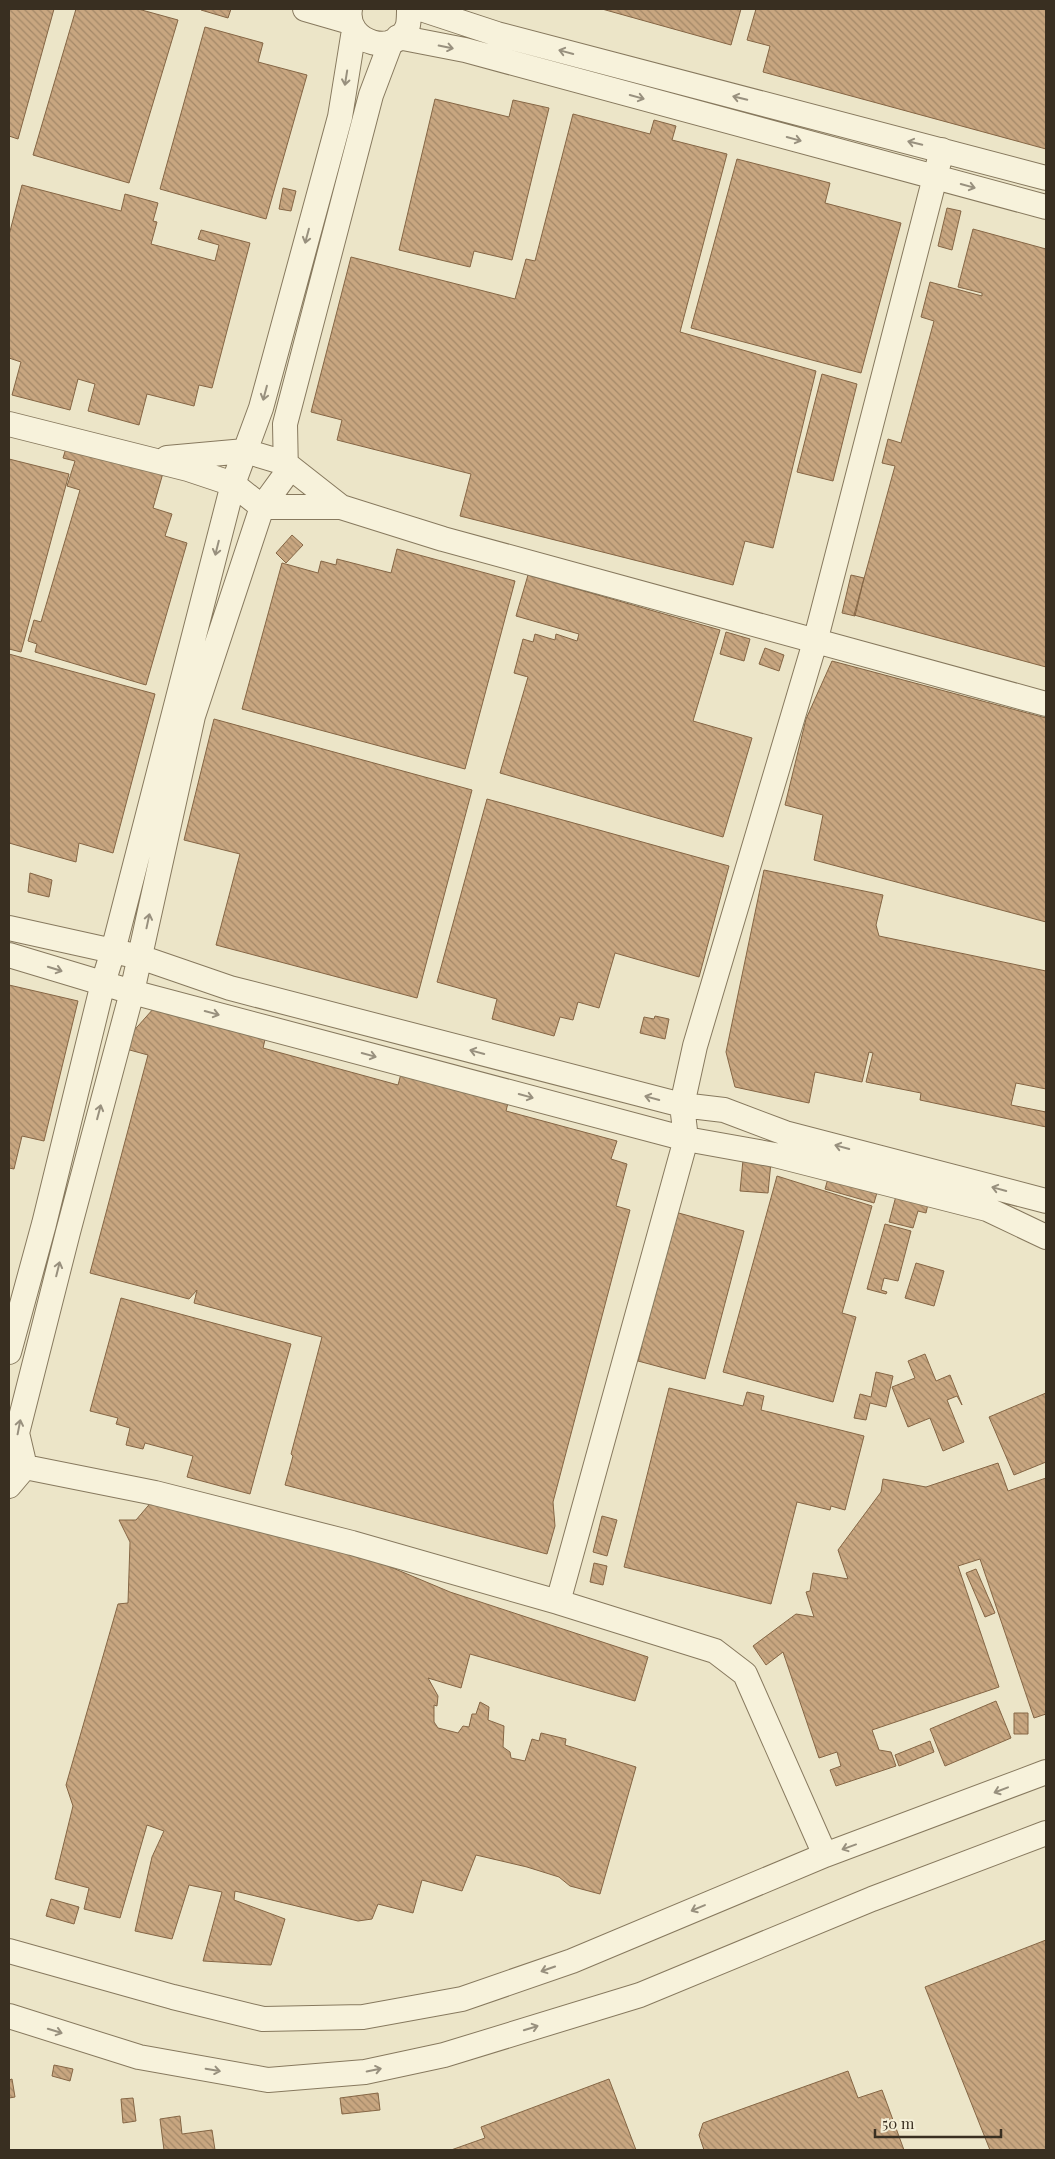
<svg xmlns="http://www.w3.org/2000/svg" width="1055" height="2159" viewBox="0 0 1055 2159" font-family="'Playfair Display',serif">
  <defs>
    <pattern id="building-back-hatch" width="6" height="6" patternUnits="userSpaceOnUse" patternTransform="scale(1.25)"><rect width="6" height="6" fill="#c8a680"/><path d="M-1 5l2 2M0 0l6 6M5-1l2 2" fill="none" stroke="#a38868"/></pattern>
  </defs>
  <rect width="100%" height="100%" fill="#ece5c8"/>
  <path fill="url(#building-back-hatch)" stroke="#856645" d="M9,9H54L18,139L9,136Z
    M76,9H138L178,20L129,183L33,155Z
    M201,9H231L228,18L201,10Z
    M602,9H741L731,45Z
    M756,9H1046V149L763,72L770,46L747,40Z
    M205,27L263,43L258,62L307,75L266,219L160,189Z
    M435,99L509,117L513,100L549,108L512,260L474,251L470,267L399,250Z
    M573,114L650,134L654,120L676,126L672,140L727,154L680,332L816,371L773,548L745,541L733,585L460,516L471,474L337,440L342,420L311,412L351,257L515,299L526,259L535,261Z
    M737,159L830,183L825,203L901,223L861,373L691,328Z
    M22,185L121,211L125,194L158,203L153,221L157,222L151,244L215,261L219,245L198,239L201,230L250,243L212,388L199,385L194,406L147,394L139,425L88,411L95,384L78,379L70,410L12,395L21,362L9,358V235Z
    M283,188L296,191L291,211L279,209Z
    M947,208L961,211L952,250L938,246Z
    M973,229L1046,249V667L854,615L895,466L882,463L888,439L901,443L934,321L921,317L930,282L982,296V293L958,287Z
    M822,374L857,384L833,481L797,472Z
    M67,445L163,473L153,508L172,514L165,536L187,543L146,685L35,652L37,644L28,641L34,620L41,622L80,490L67,486L75,461L63,458Z
    M9,459L69,474L21,652L9,649Z
    M292,535L303,545L286,563L276,553Z
    M397,549L515,581L465,769L242,709L282,563L318,573L321,561L336,565L337,559L391,573Z
    M528,575L720,630L693,721L752,738L723,837L500,773L528,677L514,673L523,639L533,642L535,634L555,640L556,634L577,641L579,634L516,616Z
    M851,575L864,578L855,616L842,613Z
    M726,632L750,639L744,661L720,654Z
    M765,648L784,655L779,671L759,664Z
    M9,654L155,694L113,853L79,843L76,862L9,843Z
    M832,661L1046,718V922L814,860L823,815L785,805L806,719Z
    M214,719L472,790L417,998L216,945L240,854L184,840Z
    M487,799L729,866L699,977L615,953L599,1008L578,1002L573,1020L560,1017L554,1036L492,1019L497,999L437,982Z
    M764,870L883,895L876,925L879,936L1046,971V1089L1016,1083L1011,1105L1046,1112V1127L920,1100L921,1093L866,1082L873,1053L869,1052L862,1082L815,1072L809,1103L735,1087L726,1052Z
    M30,873L52,880L49,897L28,892Z
    M9,985L78,1001L44,1141L22,1136L14,1169L9,1168Z
    M162,999L268,1027L263,1048L398,1085L405,1059L512,1087L506,1111L617,1141L611,1159L627,1164L616,1206L630,1210L553,1502L555,1526L547,1554L285,1485L293,1456L291,1454L322,1337L194,1303L197,1290L189,1299L90,1273L148,1055L126,1049L130,1035Z
    M655,1016L669,1019L665,1039L640,1033L644,1017L654,1019Z
    M743,1160L771,1162L768,1193L740,1191Z
    M829,1175L878,1189L874,1203L825,1189Z
    M777,1176L872,1206L842,1313L856,1317L833,1402L723,1372Z
    M896,1196L928,1204L926,1213L918,1211L913,1228L889,1222Z
    M675,1212L744,1231L705,1379L638,1361L642,1346H640Z
    M885,1224L911,1231L898,1281L884,1278L881,1290L887,1292L886,1294L867,1289Z
    M916,1263L944,1271L934,1306L905,1298Z
    M121,1298L291,1344L250,1494L187,1477L193,1456L145,1443L143,1449L126,1445L130,1428L116,1424L118,1418L90,1411Z
    M925,1354L936,1381L950,1375L962,1405L957,1396L947,1400L964,1442L943,1451L930,1418L908,1427L892,1387L915,1378L908,1361Z
    M876,1372L893,1376L886,1407L870,1403L866,1420L854,1418L860,1394L871,1397Z
    M669,1388L743,1406L747,1392L764,1396L761,1410L864,1436L845,1510L831,1506L830,1510L797,1502L771,1604L624,1567Z
    M1046,1393V1462L1014,1475L989,1417Z
    M998,1463L1008,1491L1046,1478V1714L1034,1718L980,1559L958,1566L999,1687L872,1730L879,1750L891,1752L896,1766L836,1786L830,1770L841,1766L837,1752L819,1758L783,1652L766,1665L753,1646L796,1614L814,1617L806,1592L810,1591L813,1573L848,1579L838,1550L881,1492L883,1479L926,1487Z
    M153,1500L350,1550L450,1592L648,1657L635,1701L470,1654L461,1688L428,1678L438,1696L437,1706L434,1705V1722L438,1728L458,1733L463,1726L469,1727L472,1714H476L480,1702L489,1707L488,1720L504,1726L503,1747L510,1752L511,1758L525,1761L532,1739L539,1741L541,1733L566,1739L565,1745L636,1767L600,1894L570,1886L559,1877L527,1867L476,1855L462,1891L422,1880L413,1913L378,1904L372,1919L358,1921L235,1891L234,1900L285,1919L271,1965L203,1961L222,1892L189,1885L172,1939L135,1931L152,1857L164,1831L147,1825L120,1918L84,1909L89,1888L55,1879L73,1806L66,1785L118,1604L128,1603L130,1542L119,1520H136Z
    M602,1516L617,1520L607,1556L593,1552Z
    M594,1563L607,1566L603,1585L590,1582Z
    M976,1569L995,1613L985,1617L966,1573Z
    M996,1701L1011,1738L945,1766L930,1729Z
    M1014,1713H1028V1734H1014Z
    M930,1741L934,1752L899,1766L895,1755Z
    M51,1899L79,1907L74,1924L46,1916Z
    M1046,1940V2150H990L925,1987Z
    M54,2065L73,2069L70,2081L52,2076Z
    M848,2071L858,2098L882,2090L904,2150H704L699,2135L703,2123Z
    M12,2079L15,2097L9,2098V2080Z
    M609,2079L636,2150H451L485,2138L481,2127Z
    M378,2093L380,2110L342,2114L340,2098Z
    M133,2098L136,2121L123,2123L121,2099Z
    M180,2116L182,2134L212,2130L215,2150H164L160,2119Z"/>
  <g fill="none" stroke-linecap="round" stroke-linejoin="round">
    <defs>
      <path id="minor" d="M305,9L350,22
        M350,9C344,44 398,58 408,25C409,20 409,14 409,9
        M421,9L497,34L1046,178
        M398,37L465,50L1046,207
        M9,424L188,469L233,484L262,507H341L443,539L1046,704
        M167,458L245,451L285,463L341,507
        M9,928L140,957L230,988L682,1105L724,1110L785,1133L1046,1201
        M9,955L132,992L686,1139L775,1155L987,1209L1046,1237
        M9,1352L44,1224L103,983L113,951L233,484L261,408L340,117L354,30
        M11,1462L25,1467L155,1493L352,1543L558,1602L715,1651L745,1674L825,1855
        M9,1486L25,1467L17,1433L68,1232L132,992L193,716L262,507L286,474L285,424L371,95L391,42
        M558,1602L686,1139L682,1105L695,1046L815,642L942,150
        M9,1951L173,1997L263,2019L363,2017L462,1999L572,1961L825,1855L1046,1772
        M9,2016L139,2057L268,2080L365,2072L444,2055L640,1995L872,1899L1046,1833"/>
    </defs>
    <use href="#minor" stroke="#87795e" stroke-width="26"/>
    <use href="#minor" stroke="#f7f2db" stroke-width="24"/>
  </g>
  <defs><path id="oneway-shaft" d="M-6 0H5M1.5-3L5.5 0L1.5 3" fill="none" stroke-width="1.6" stroke-linecap="round" stroke-linejoin="round" transform="scale(1.25)"/></defs>
  <g stroke="#98907e">
    <use href="#oneway-shaft" transform="translate(446 47) rotate(11)"/>
    <use href="#oneway-shaft" transform="translate(566 52) rotate(-165)"/>
    <use href="#oneway-shaft" transform="translate(346 78) rotate(99)"/>
    <use href="#oneway-shaft" transform="translate(637 97) rotate(15)"/>
    <use href="#oneway-shaft" transform="translate(740 98) rotate(-166)"/>
    <use href="#oneway-shaft" transform="translate(794 139) rotate(15)"/>
    <use href="#oneway-shaft" transform="translate(915 143) rotate(-166)"/>
    <use href="#oneway-shaft" transform="translate(968 186) rotate(15)"/>
    <use href="#oneway-shaft" transform="translate(307 236) rotate(105)"/>
    <use href="#oneway-shaft" transform="translate(265 393) rotate(105)"/>
    <use href="#oneway-shaft" transform="translate(217 548) rotate(104)"/>
    <use href="#oneway-shaft" transform="translate(148 921) rotate(-78)"/>
    <use href="#oneway-shaft" transform="translate(55 969) rotate(17)"/>
    <use href="#oneway-shaft" transform="translate(212 1013) rotate(15)"/>
    <use href="#oneway-shaft" transform="translate(477 1052) rotate(-165)"/>
    <use href="#oneway-shaft" transform="translate(369 1055) rotate(15)"/>
    <use href="#oneway-shaft" transform="translate(526 1096) rotate(15)"/>
    <use href="#oneway-shaft" transform="translate(652 1098) rotate(-165)"/>
    <use href="#oneway-shaft" transform="translate(99 1112) rotate(-75)"/>
    <use href="#oneway-shaft" transform="translate(842 1147) rotate(-165)"/>
    <use href="#oneway-shaft" transform="translate(999 1189) rotate(-165)"/>
    <use href="#oneway-shaft" transform="translate(58 1269) rotate(-76)"/>
    <use href="#oneway-shaft" transform="translate(19 1427) rotate(-79)"/>
    <use href="#oneway-shaft" transform="translate(1001 1790) rotate(159)"/>
    <use href="#oneway-shaft" transform="translate(849 1847) rotate(160)"/>
    <use href="#oneway-shaft" transform="translate(698 1908) rotate(157)"/>
    <use href="#oneway-shaft" transform="translate(548 1969) rotate(161)"/>
    <use href="#oneway-shaft" transform="translate(531 2028) rotate(-17)"/>
    <use href="#oneway-shaft" transform="translate(55 2031) rotate(17)"/>
    <use href="#oneway-shaft" transform="translate(213 2070) rotate(10)"/>
    <use href="#oneway-shaft" transform="translate(374 2070) rotate(-12)"/>
  </g>
  <rect width="1055" height="2159" fill="none" stroke="#392f21" stroke-width="20"/>
  <path d="M875 2129v8h126v-8" fill="none" stroke="#392f21" stroke-width="2.5"/>
  <text x="882" y="2129" font-size="15" fill="#392f21" stroke="#f4efd7" stroke-width="4" paint-order="stroke">50 m</text>
</svg>
